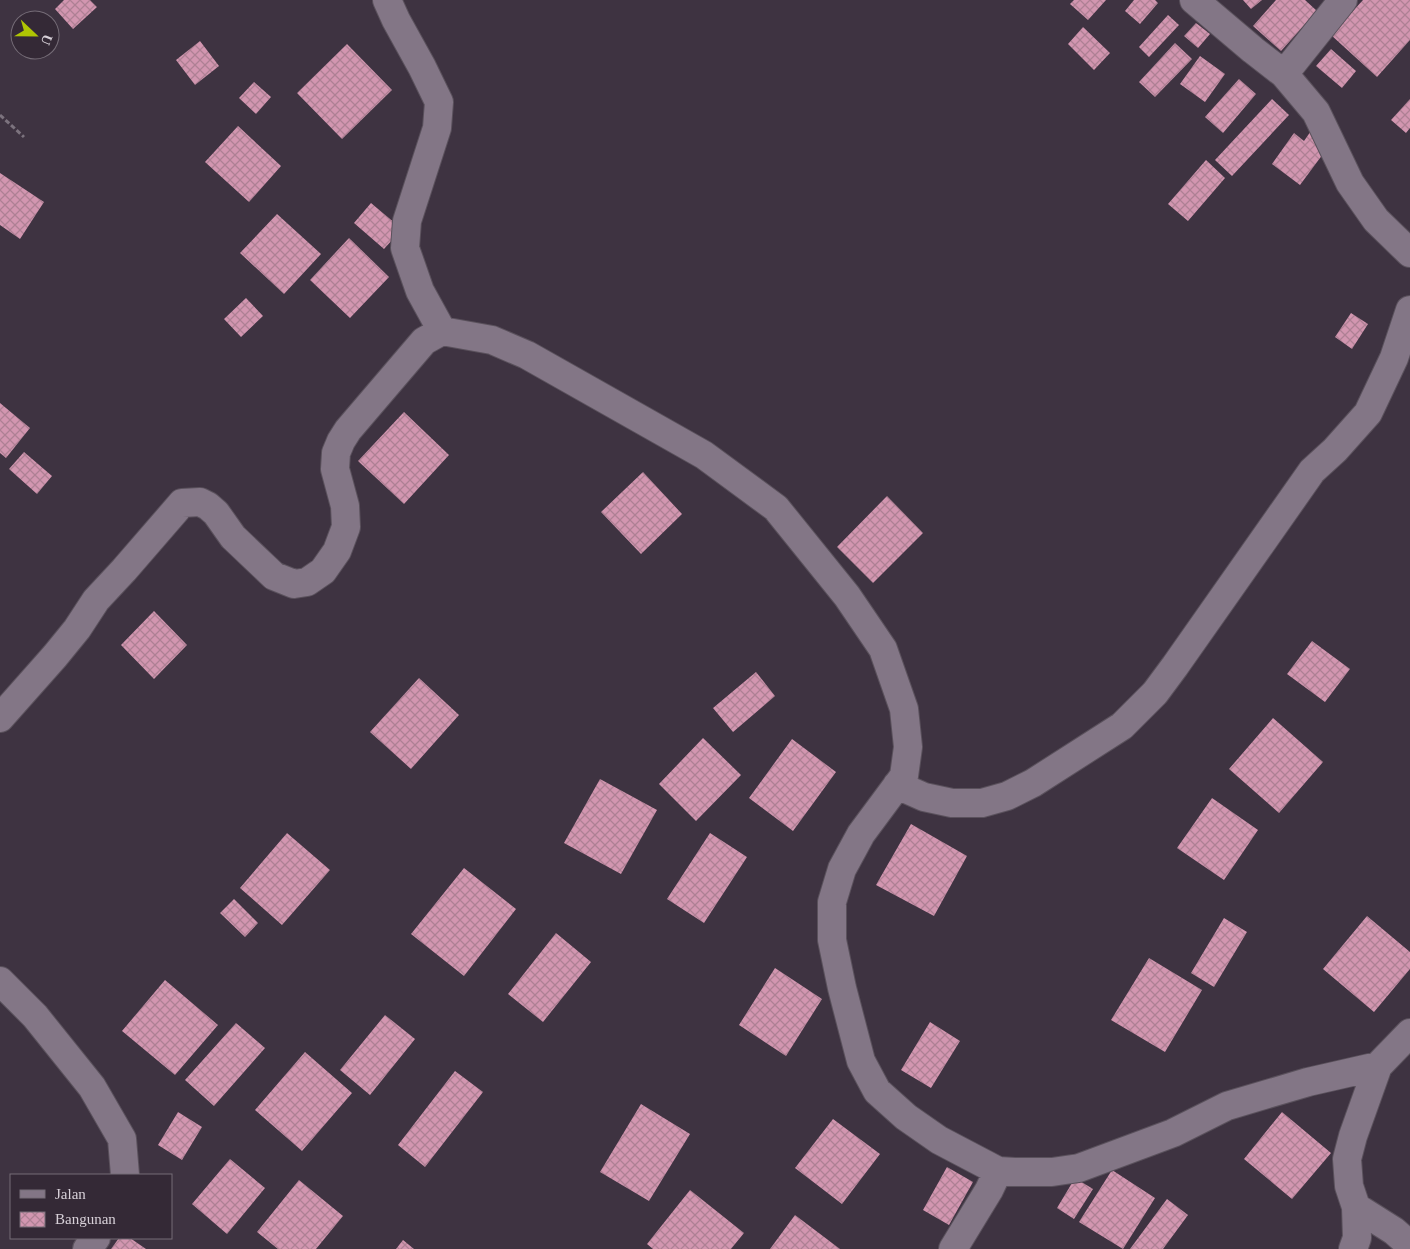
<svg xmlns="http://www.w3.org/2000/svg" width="1410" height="1249" viewBox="0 0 1410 1249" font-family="'Times New Roman',serif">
  <defs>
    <pattern id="building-cross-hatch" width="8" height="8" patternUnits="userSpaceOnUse" patternTransform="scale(1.25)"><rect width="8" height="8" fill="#d296b0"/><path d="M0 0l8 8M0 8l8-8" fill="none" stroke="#ae8094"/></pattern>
  </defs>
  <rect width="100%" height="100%" fill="#3e3341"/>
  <path fill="url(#building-cross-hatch)" d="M64,0H90L97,7L73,29L55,9Z
    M1074,0H1106L1088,20L1070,4Z
    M1134,0H1155L1158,3L1140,24L1125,11Z
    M1243,0H1262L1251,9Z
    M1276,0H1305L1317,11L1281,51L1253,26Z
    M1363,0H1410V40L1377,77L1331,35Z
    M1168,15L1179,25L1149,57L1139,47Z
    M1196,23L1210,34L1198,48L1184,36Z
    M1083,27L1110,53L1094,70L1068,44Z
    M200,41L219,66L195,85L176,60Z
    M1175,43L1192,59L1155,97L1139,82Z
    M347,44L392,90L342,139L297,93Z
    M1331,49L1356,71L1342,88L1316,66Z
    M1200,56L1225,74L1205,102L1180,84Z
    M1239,79L1256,94L1223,133L1205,117Z
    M254,82L271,97L256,114L239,98Z
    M1272,99L1289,115L1232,176L1215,160Z
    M1410,99V128L1406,133L1391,120Z
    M238,126L281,166L249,202L205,162Z
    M1313,128L1323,154L1300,185L1272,164L1294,133L1304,141Z
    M1206,160L1225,178L1188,221L1168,204Z
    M0,173L44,202L20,239L0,225Z
    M371,203L402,229L384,249L354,223Z
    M277,214L321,254L284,294L240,253Z
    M349,238L389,277L350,318L310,280Z
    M246,298L263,316L241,337L224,319Z
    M1351,313L1368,324L1352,349L1335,337Z
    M0,403L30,428L6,458L0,453Z
    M404,412L449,455L404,504L358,461Z
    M24,452L52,476L37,494L9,469Z
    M643,472L682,514L641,554L601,512Z
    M887,496L923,533L873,583L837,547Z
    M154,611L187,645L154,679L121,645Z
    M1312,641L1350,669L1325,702L1287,674Z
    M756,672L775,696L733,732L713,708Z
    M419,678L459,715L411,769L370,732Z
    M1273,718L1323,762L1279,813L1229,769Z
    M703,738L741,775L696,821L659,784Z
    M792,739L836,772L793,831L749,798Z
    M600,779L657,810L621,874L564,843Z
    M1212,798L1258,830L1224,880L1177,848Z
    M911,824L967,856L934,916L876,885Z
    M287,833L330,870L282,925L240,888Z
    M710,833L747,857L704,923L667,899Z
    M464,868L516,909L464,976L411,934Z
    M234,899L258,923L245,937L220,913Z
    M1367,916L1410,952V969L1374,1012L1323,969Z
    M1224,918L1247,932L1214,987L1191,973Z
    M556,933L591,962L543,1022L508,994Z
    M1149,958L1202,990L1165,1052L1111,1020Z
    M775,968L822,999L786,1056L739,1025Z
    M165,980L218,1025L175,1075L122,1031Z
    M385,1015L415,1039L370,1095L340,1070Z
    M930,1022L960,1041L931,1088L901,1070Z
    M236,1023L265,1048L214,1106L185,1080Z
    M305,1052L352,1093L302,1151L255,1110Z
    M455,1071L483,1092L425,1167L398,1145Z
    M641,1104L690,1134L649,1201L600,1172Z
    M178,1112L202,1127L182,1160L158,1145Z
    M1282,1112L1331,1153L1292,1199L1244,1159Z
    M833,1119L880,1154L842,1204L795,1168Z
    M230,1159L265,1188L227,1234L192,1204Z
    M947,1167L973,1182L949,1225L923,1210Z
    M1112,1170L1155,1198L1123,1249L1079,1222Z
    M1075,1178L1093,1189L1074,1219L1057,1208Z
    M299,1180L343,1216L316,1249H278L257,1232Z
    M690,1190L744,1233L731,1249H653L647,1244Z
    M1167,1199L1188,1215L1163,1249H1130Z
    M795,1215L840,1249H770Z
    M119,1238H130L146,1249H111Z
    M403,1240L414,1249H396Z"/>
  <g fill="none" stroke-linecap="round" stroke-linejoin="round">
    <defs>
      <path id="street" d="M387,0L396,20L422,67L439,102L437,128L407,221L405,248L420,291L442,331
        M1194,0L1253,50L1284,74L1316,112L1350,183L1376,220L1410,253
        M1284,74L1343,0
        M0,718L55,656L77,629L96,600L124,570L182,503L200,502L208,506L216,513L233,537L274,576L294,584L307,582L323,571L337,551L346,527L345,506L335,469L336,453L341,441L348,430L424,341L442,331L492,340L527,355L704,455L776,508L847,596L883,649L904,709L908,747L904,776L861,834L842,869L832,902V940L842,988L861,1061L877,1091L906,1117L939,1140L998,1171L1015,1172H1052L1079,1168L1173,1133L1227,1106L1308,1082L1378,1066
        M897,785L924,797L952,803H982L1007,796L1033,783L1122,726L1155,693L1175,666L1312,471L1335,450L1368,413L1394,358L1410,310
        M0,981L35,1016L92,1087L122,1139L125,1175
        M1356,1207L1394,1231L1410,1245
        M87,1249L96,1238
        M953,1249L989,1190L998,1171
        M1353,1249L1357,1238L1356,1207L1349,1186L1347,1159L1353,1136L1378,1066L1410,1033"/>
    </defs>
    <use href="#street" stroke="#5a515c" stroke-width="30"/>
    <path stroke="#7c737e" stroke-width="3" stroke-dasharray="5 2.5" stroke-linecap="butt" d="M0,115L24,137"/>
    <use href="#street" stroke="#837686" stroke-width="28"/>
  </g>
  <rect x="10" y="1174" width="162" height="65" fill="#342936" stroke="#756c77"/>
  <rect x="20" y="1190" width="25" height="8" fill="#837686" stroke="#756c77"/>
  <text x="55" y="1199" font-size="15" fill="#d7d0d8">Jalan</text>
  <rect x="20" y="1212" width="25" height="15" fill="url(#building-cross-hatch)" stroke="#756c77"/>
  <text x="55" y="1224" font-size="15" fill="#d7d0d8">Bangunan</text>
  <g transform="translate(35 35) rotate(112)"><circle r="24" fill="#342936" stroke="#756c77"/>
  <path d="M0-4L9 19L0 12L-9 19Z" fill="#afc504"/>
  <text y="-8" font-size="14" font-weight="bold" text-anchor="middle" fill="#d7d0d8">U</text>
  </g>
</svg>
